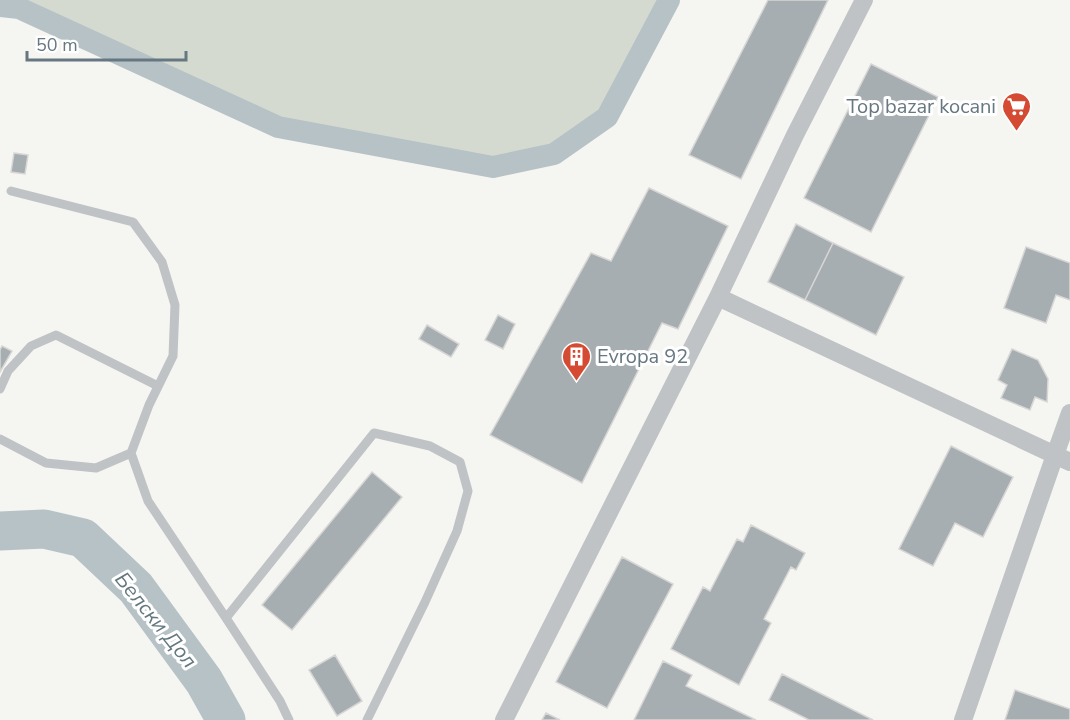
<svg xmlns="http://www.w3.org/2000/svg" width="1070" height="720" viewBox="0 0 1070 720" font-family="'Nunito Sans',sans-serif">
  <rect width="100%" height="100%" fill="#f5f5f2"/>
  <path fill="#d5dad1" d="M0,0H669L607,117L554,154L493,167L278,127L19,8L0,6Z"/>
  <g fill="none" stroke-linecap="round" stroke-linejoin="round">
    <path stroke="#b6c2c5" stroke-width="22" d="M0,6L19,8L278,127L493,167L554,154L607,117L669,0"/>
    <path stroke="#b6c2c5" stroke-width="39" d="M0,531L44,529L83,538L136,588L204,681L226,720"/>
  </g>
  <path fill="#a6aeb2" stroke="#d7d6d5" stroke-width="1.5" d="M768,0H828L741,179L689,155Z
    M871,64L938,97L871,232L804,198Z
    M14,153L28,155L25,174L11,172Z
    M649,188L728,226L678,329L662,323L582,483L490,435L591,253L611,261Z
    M796,224L833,243L805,300L768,282Z
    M833,243L904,277L876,335L805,300Z
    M1026,247L1070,263V300L1056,295L1046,323L1004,308Z
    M498,315L515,324L503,349L485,340Z
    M427,325L459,344L451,357L419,339Z
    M2,346L12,351L0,372V350Z
    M1012,349L1038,360L1048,379L1047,402L1035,397L1030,410L1001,398L1007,385L998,380Z
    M951,446L1013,477L983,537L955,523L933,566L899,549Z
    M372,472L402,497L292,630L262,605Z
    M751,525L805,553L796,570L791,567L764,619L771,623L739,685L671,649L703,587L710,591L737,539L743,542Z
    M622,557L673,584L607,708L556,682Z
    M335,655L362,701L337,716L309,670Z
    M663,661L692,675L686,686L756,720H634Z
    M782,674L873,720H809L769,700Z
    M1015,690L1070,709V720H1005Z
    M546,713L560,720H542Z"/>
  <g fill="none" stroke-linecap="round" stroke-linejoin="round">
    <path stroke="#bfc3c6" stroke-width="9" d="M11,191L133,222L162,262L175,305L173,356L149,405L131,453
      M0,389L8,371L31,346L56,335L158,386
      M0,439L46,463L96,468L131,453L148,501L226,618L280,701L289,720
      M226,618L374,433L430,446L460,462L468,491L457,531L425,602L367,720"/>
    <path stroke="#bfc3c6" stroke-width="18" d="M718,297L1055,455L1070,413
      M504,720L718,297L795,135L864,0
      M963,720L1055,455L1070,462"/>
  </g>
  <defs>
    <symbol id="supermarket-pin" viewBox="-11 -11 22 30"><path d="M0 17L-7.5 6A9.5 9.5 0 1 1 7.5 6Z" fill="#d54a32" stroke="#fff"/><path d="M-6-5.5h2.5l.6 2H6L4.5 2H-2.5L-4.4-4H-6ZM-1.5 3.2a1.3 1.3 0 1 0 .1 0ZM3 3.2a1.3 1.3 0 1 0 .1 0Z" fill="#fff"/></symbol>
    <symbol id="building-pin" viewBox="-11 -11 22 30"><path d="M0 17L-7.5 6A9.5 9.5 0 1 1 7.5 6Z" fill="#d54a32" stroke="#fff"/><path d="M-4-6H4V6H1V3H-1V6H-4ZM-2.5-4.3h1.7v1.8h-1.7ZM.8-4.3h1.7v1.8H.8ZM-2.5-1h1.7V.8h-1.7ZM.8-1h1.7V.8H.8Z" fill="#fff"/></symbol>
  </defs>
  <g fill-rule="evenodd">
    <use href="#supermarket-pin" x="1000" y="90" width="33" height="45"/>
    <use href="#building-pin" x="560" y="340" width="33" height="45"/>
  </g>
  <g text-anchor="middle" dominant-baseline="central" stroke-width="6" stroke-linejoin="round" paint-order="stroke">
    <g font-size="20" fill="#667781" stroke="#fff" text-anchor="end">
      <text x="996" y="106">Top bazar kocani</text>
      <text x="597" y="356" text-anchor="start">Evropa 92</text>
    </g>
    <g font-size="21" font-style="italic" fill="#63787e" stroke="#fff">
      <text transform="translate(156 620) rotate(51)">Белски Дол</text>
    </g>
  </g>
  <path d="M27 51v9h159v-9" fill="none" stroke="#667781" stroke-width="3"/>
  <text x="36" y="51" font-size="18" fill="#667781" stroke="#ffffff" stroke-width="4.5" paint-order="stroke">50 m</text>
</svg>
